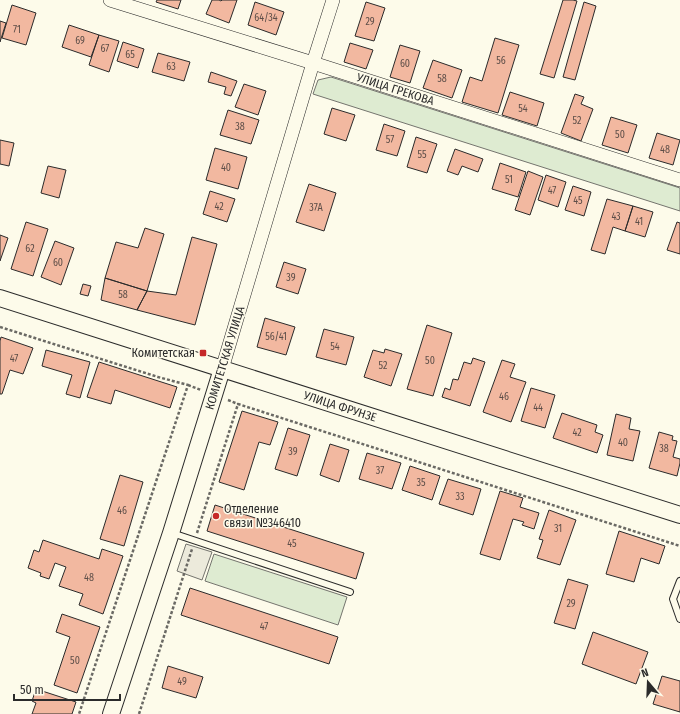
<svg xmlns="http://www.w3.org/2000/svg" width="680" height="714" viewBox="0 0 680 714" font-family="'Fira Sans Condensed',sans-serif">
  <rect width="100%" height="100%" fill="#fdfbea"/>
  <path fill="#deebd1" stroke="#74746e" d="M331,77L680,188V211L313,94L318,80Z
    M214,554L347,597L338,625L205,581Z"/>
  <path fill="#eceadb" stroke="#74746e" d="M186,544L212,552L202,580L177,571Z"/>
  <path fill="#f2b8a0" stroke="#2b2b2b" d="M157,0H181L178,9L156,2Z
    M212,0H219L221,1L222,0H237L229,23L206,14Z
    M563,0H573L577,1L554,78L540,74Z
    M255,2L284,12L276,35L248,25Z
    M366,2L385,8L374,41L355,36Z
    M584,2L596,6L575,80L563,77Z
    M12,5L36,13L26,45L2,38Z
    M0,21L6,23L0,42Z
    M69,25L99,35L91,57L62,47Z
    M99,35L119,41L109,72L89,65Z
    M495,38L519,45L498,113L462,102L470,77L482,81Z
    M123,42L144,49L138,68L117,61Z
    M350,43L373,50L366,69L344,62Z
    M400,45L420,51L410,83L390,77Z
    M158,53L190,62L184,81L152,72Z
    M433,60L462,70L452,98L423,88Z
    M211,72L237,81L231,96L224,94L226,87L208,82Z
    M244,84L266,91L258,115L235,107Z
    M510,92L544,103L537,126L502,115Z
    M575,94L584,97L581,104L593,109L581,141L561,133Z
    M332,108L355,115L346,141L324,134Z
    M228,110L259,120L251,144L220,135Z
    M611,117L637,125L628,153L602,145Z
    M384,124L405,131L397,156L376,150Z
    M657,133L680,140L673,165L649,158Z
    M416,137L437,144L427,173L407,167Z
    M0,140L14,143L9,166L0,164Z
    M215,148L247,157L238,189L206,180Z
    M455,149L483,159L478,172L462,166L458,175L447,171Z
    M500,163L526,172L518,197L492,189Z
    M48,166L66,170L59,198L41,193Z
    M528,171L543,177L530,215L515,210Z
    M546,175L566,182L558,207L538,200Z
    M309,184L336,193L324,231L296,222Z
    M573,186L591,192L584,216L565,210Z
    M210,191L235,199L227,222L203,214Z
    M607,199L633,206L625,231L613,227L605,254L591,250Z
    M633,206L653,212L645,237L625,231Z
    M26,222L48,229L33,276L11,269Z
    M677,222L680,223V254L667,250Z
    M145,228L164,234L147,291L105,278L116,242L138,248Z
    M0,235L8,238L0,261Z
    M192,237L217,244L195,325L137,310L147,291L176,295Z
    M55,241L74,248L61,285L41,277Z
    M284,262L306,269L298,294L276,287Z
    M105,278L147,291L137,310L101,300Z
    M83,284L91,286L88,296L80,294Z
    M265,318L295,327L286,355L257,347Z
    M427,325L452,333L433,396L407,389Z
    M324,329L354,337L346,365L316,357Z
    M1,337L33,348L23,374L10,370L2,394H0V341Z
    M385,349L402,354L391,386L364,377L373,350L384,353Z
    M46,350L90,362L80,398L66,394L72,375L42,366Z
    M473,358L485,362L470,406L442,397L445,388L450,390L453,379L458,380L464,362L471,364Z
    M502,360L515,364L510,377L526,382L511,422L483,412Z
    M99,362L177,387L170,408L115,390L111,404L87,397Z
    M531,388L555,395L545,428L521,421Z
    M242,411L278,422L270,445L259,442L244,490L219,482Z
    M562,413L597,425L595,432L603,435L597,453L553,438Z
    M616,414L631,418L629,429L640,431L633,461L607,455Z
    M288,428L310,435L297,476L275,469Z
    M659,432L673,436L672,440L677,441L673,457L680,459V463L677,476L649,468Z
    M330,444L349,450L339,482L320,475Z
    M367,453L401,463L392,489L359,479Z
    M410,466L440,476L432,500L402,490Z
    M120,475L143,482L124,546L100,539Z
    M448,479L481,489L473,515L439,504Z
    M500,491L523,498L520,507L539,513L534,529L522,525L524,522L513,519L500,560L480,554Z
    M215,505L364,553L356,579L207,531Z
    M549,510L576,520L560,565L537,558L543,540L539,539Z
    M619,531L665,546L659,564L641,558L634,582L606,574Z
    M43,540L99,559L102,549L123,556L103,614L79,605L83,594L59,586L66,567L55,563L49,579L40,576L41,573L28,568L34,550L39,552Z
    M568,579L588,585L575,629L554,623Z
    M190,588L338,637L329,664L181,615Z
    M62,614L100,627L77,693L54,685L70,637L56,632Z
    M593,632L648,652L636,684L582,664Z
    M168,666L203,677L196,698L162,688Z
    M662,676L680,681V712L653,704Z
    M36,689L76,702L72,714H32L36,703L32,701Z"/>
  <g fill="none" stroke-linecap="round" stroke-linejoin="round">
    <defs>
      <path id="service" d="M172,533L350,592
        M680,581L673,599L680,619"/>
      <g id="minor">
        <path id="s1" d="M110,0L313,63L680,180"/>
        <path d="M222,369L313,63L333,0"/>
      </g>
      <g id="tertiary">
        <path id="s2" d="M0,298L680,515"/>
        <path d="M111,714L171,533L222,369"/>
      </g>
    </defs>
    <use href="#service" stroke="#2b2b2b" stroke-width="8"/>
    <use href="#minor" stroke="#2b2b2b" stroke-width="14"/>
    <use href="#tertiary" stroke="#2b2b2b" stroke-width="18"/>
    <path stroke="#6a6964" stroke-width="2.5" stroke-dasharray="3 2" stroke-linecap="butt" d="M0,327L158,377L188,385L79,714
      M188,385L201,390
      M228,400L238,404
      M197,533L238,404L680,546
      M139,714L192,549"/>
    <use href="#service" stroke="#fdfbea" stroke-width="6"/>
    <use href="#minor" stroke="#fdfbea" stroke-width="13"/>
    <use href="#tertiary" stroke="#fdfbea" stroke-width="16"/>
  </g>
  <g fill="#c62828" stroke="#fdfbea" stroke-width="1.5">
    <rect x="199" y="349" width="8" height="8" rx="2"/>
    <circle cx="216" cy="516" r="4"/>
  </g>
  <g text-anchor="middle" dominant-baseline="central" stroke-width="3" stroke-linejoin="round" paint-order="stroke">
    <g font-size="10" fill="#5d4e48">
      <text x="266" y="18">64/34</text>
      <text x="370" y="22">29</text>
      <text x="17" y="30">71</text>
      <text x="80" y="41">69</text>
      <text x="105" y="49">67</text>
      <text x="130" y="55">65</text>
      <text x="501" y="61">56</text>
      <text x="405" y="64">60</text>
      <text x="171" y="67">63</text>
      <text x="442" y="79">58</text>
      <text x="523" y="109">54</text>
      <text x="577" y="121">52</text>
      <text x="240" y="127">38</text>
      <text x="620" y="135">50</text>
      <text x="390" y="140">57</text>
      <text x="665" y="150">48</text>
      <text x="422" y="155">55</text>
      <text x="226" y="168">40</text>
      <text x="509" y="180">51</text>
      <text x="552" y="191">47</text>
      <text x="578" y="201">45</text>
      <text x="219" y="207">42</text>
      <text x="316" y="208">37А</text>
      <text x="616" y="217">43</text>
      <text x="639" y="222">41</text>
      <text x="30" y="249">62</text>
      <text x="58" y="263">60</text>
      <text x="291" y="278">39</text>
      <text x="123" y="295">58</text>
      <text x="276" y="337">56/41</text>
      <text x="335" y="347">54</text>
      <text x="14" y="359">47</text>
      <text x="430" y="361">50</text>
      <text x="383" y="366">52</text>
      <text x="504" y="397">46</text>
      <text x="538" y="408">44</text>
      <text x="577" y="433">42</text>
      <text x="623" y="443">40</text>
      <text x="664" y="449">38</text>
      <text x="293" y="452">39</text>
      <text x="380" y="471">37</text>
      <text x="421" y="483">35</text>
      <text x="460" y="497">33</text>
      <text x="122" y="511">46</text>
      <text x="558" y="529">31</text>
      <text x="292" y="544">45</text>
      <text x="89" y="578">48</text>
      <text x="571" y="604">29</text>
      <text x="264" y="627">47</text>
      <text x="75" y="661">50</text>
      <text x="182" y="682">49</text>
    </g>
    <g font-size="12" fill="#2b2b2b" stroke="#fdfbea">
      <text stroke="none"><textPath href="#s1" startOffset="299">УЛИЦА ГРЕКОВА</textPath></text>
      <text transform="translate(225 358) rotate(-73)">КОМИТЕТСКАЯ УЛИЦА</text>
      <text stroke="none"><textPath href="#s2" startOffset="357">УЛИЦА ФРУНЗЕ</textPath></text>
    </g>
    <g font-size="12" fill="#2b2b2b" stroke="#fdfbea" text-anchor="end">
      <text x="195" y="353">Комитетская</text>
      <text x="224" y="509" text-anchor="start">Отделение<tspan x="224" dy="14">связи №346410</tspan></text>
    </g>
  </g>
  <g transform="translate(648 682) rotate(341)" stroke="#fdfbea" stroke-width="3" paint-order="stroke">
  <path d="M0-3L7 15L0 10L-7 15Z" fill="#2b2b2b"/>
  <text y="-6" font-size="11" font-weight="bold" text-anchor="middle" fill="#2b2b2b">N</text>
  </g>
  <path d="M14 694v6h106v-6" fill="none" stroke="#2b2b2b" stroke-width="2"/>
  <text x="20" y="694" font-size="12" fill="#2b2b2b" stroke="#fdfbea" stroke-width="3" paint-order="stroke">50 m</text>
</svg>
